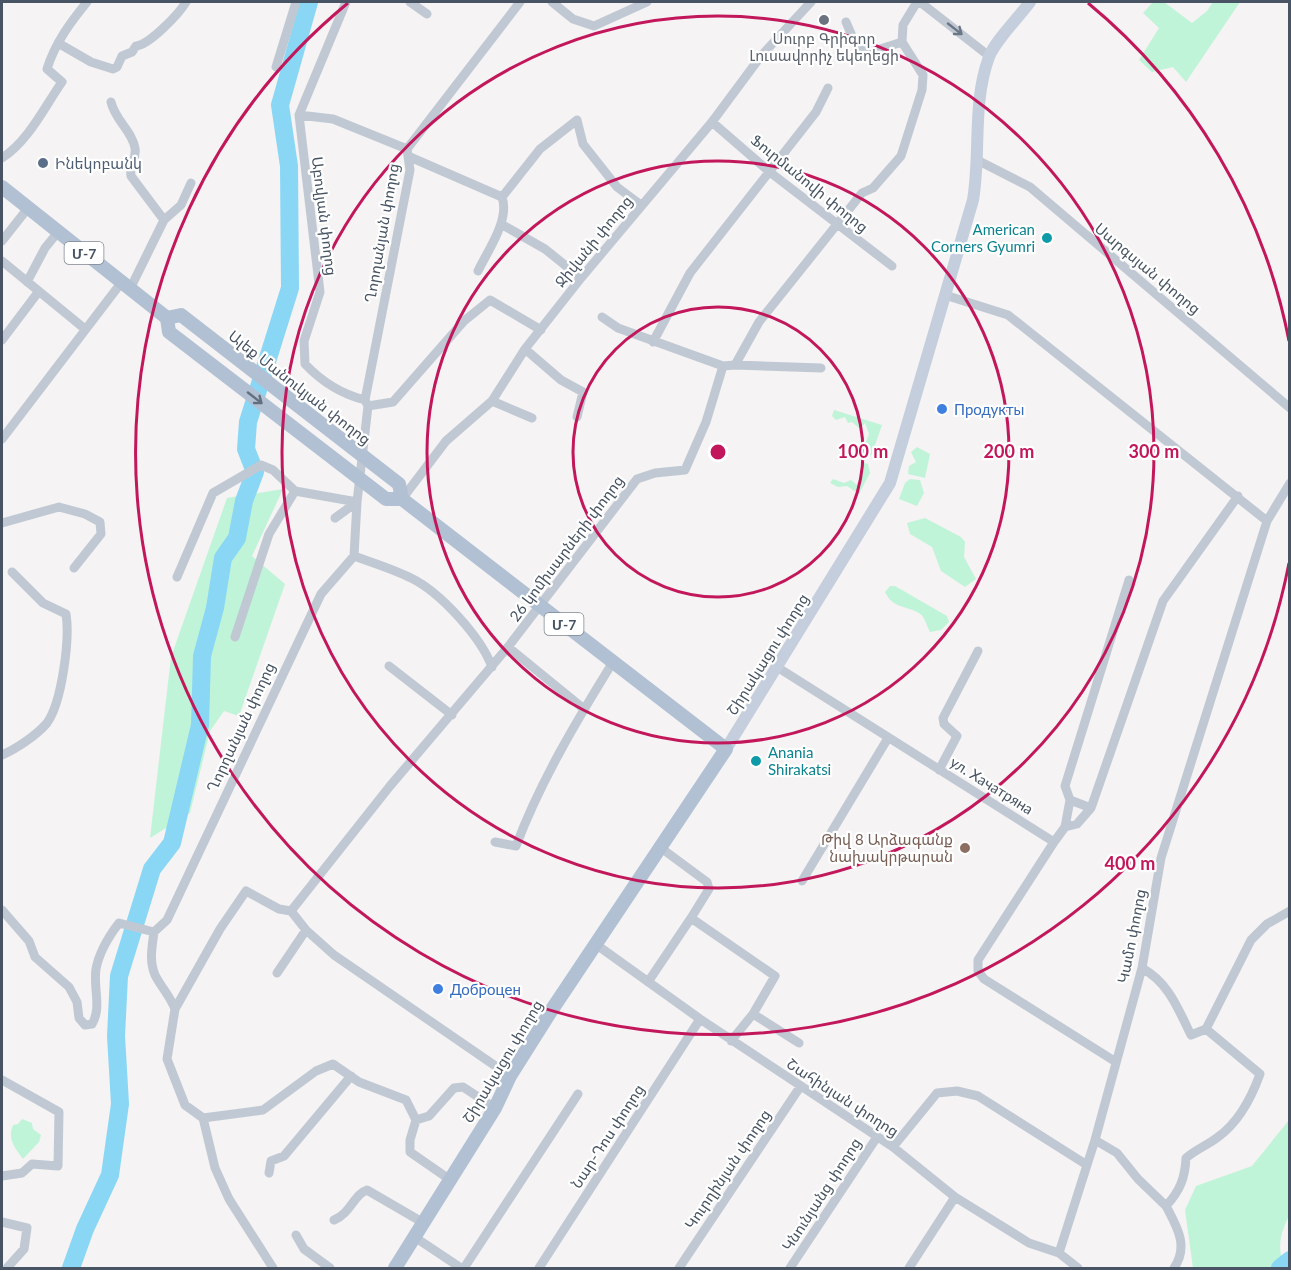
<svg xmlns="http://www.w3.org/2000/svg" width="1291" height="1270" viewBox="0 0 1291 1270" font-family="Lato,'Noto Sans Armenian',sans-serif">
  <rect width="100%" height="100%" fill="#f5f3f3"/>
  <path fill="#c0f4d8" d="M1153,2H1164L1192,23L1207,11L1213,2H1240L1186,82L1173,67L1152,72L1139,60L1159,28L1143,13Z
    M834,410L882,425L872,454L868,458L861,455L869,434L865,423L860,429L852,422L848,423L845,417L836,420L832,416Z
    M917,447L930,454L925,478L908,474L909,466L916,462L911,452Z
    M864,463L868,464L870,473L859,494L847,486L838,487L830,483L833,479L844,483L851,480L857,485Z
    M910,479L920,480L924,493L917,506L899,499L905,483Z
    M283,489L252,556L285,584L239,716L224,711L210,731L190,813L150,838L171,657L227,498Z
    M925,518L961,537L965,542L964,557L976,579L965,587L941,571L932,547L910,534L907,523Z
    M890,586H895L947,616L949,622L941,630L930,632C926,625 925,615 917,612C903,605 893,608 885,592Z
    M22,1119L32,1123L33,1129L41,1135L39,1142L23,1159C15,1148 7,1139 13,1125L18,1124Z
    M1289,1120V1216C1280,1233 1276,1251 1286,1268H1193L1185,1210L1196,1186L1252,1166Z"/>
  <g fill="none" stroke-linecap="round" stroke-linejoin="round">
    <path stroke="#89d7f5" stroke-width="18" d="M71,1268L85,1229L110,1175L120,1104L116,1036L119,976L152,869L172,843L200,725L202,656L215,608L223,558L237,538L244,501L255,472L246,449L248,422L290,288L289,166L280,105L309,2
      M1280,1268L1290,1260"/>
    <path stroke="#c0c9d3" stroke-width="9" d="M346,2L299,115L320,292L304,341L305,364C322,382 341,394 365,400L368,406L357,502L354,556C373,563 393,569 411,578C440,592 481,637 492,667
      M410,2L427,14
      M552,2L573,19L594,26L647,2
      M920,2L989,56
      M846,22L856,45L868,53L902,42
      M58,43L91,62L113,69L117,67L122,56L132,52L136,46C149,45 179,14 186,2
      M276,67L296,2
      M111,102C115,120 132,131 135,148C137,159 129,165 131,176L164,220L130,289
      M299,115L333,119L407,149
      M712,122L771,173L892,266
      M410,157L502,197C510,220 488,250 478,271
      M2,158C28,142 45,106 62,82L47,69C55,43 70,23 87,2
      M979,161L1030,187L1290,408
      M502,197L540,149L577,120L583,144L617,187L641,205
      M164,220L181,205L191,183
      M501,224L545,249L581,278
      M2,241L28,208
      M2,261L85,329
      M27,282L45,248L58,232
      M945,295L1008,315L1267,521
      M602,317L618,328L723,366
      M2,340L39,291
      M653,342L690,273L816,112L828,88
      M525,349L561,380L583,392L577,417
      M735,365L821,368
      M365,400L410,170L407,149L520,2
      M492,401L532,418
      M368,406L393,402L464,321L490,300L541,330
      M2,439L121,283
      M402,499L446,441L492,401L525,349L581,278L712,122L761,56L811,2
      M2,523L59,507L85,514L100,522L101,534L74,568
      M177,577L213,493L261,465L273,470L295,491
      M235,637L269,534L295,491L357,502L335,518
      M508,647L584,709
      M389,666L452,715
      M777,667L1054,842L978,960V971L984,979L1116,1062
      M2,755C16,749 37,735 47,723C62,702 70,639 66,614L43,603L12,572
      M939,770L957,736L944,724L943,718L978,651
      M1091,808L1070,800L1065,786L1129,580
      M1065,827L1077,824L1091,808L1163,601L1238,496
      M495,842L516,846C540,782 577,720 613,662
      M1054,842L1065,827L1070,800
      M661,848L707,882L709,889L691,918L775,976L753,1014
      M802,881L888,738
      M2,910L29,941L35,957L69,987L77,1002L79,1018L85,1025L92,1024C102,1008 93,987 96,969C99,953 109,936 119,923L154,932L167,920L321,594L354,556
      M291,911L390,786L508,647L637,479L655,473L685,470L706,422L723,366L735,365L759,322L862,193L873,188L901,156L922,90L923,75L902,42L903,25L917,2
      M154,932C152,947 149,961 155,975C161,987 170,996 175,1009
      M594,943L700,1019L893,1147L955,1197L1029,1243L1059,1253L1078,1268
      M1142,968C1169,983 1178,1009 1191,1035L1206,1029
      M277,973L306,930
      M648,982L691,918
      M1206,1029L1251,940L1267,924L1290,911
      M731,1041L753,1014L799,1043
      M2,1080L59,1112L58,1166L32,1164L22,1173L2,1176
      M203,1118L263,1110L316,1071L333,1064L359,1082L406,1100L416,1120L410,1140V1152L449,1179
      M416,1120L429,1116L454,1088L463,1087L495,1108
      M1095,1140L1117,1153L1138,1179L1166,1206C1180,1191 1185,1178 1186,1158C1196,1149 1208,1145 1218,1137C1239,1122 1251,1099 1260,1074L1206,1029
      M893,1147L937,1093L957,1091L978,1096L1087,1165
      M269,1173L271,1161L284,1156L351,1076
      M1166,1206C1177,1227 1189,1246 1174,1268
      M334,1220C351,1213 354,1194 367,1190L422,1222
      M2,1222L27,1228L24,1249L7,1268
      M296,1235L304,1249L330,1268
      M413,1236L461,1268
      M1059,1253L1095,1140L1142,968L1161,858L1267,521L1290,483
      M273,1268L229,1199L215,1168L203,1118L185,1105L167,1059L175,1009L220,929L246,891L279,909L291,911L306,930L334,955L510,1076
      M464,1268L578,1094
      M539,1268L700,1019
      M679,1268L800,1087
      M790,1268L877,1137
      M909,1268L955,1197"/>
    <path stroke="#c4cedd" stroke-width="12" d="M726,749L890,483L973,200C981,153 972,103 989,57C995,41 1019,17 1030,2"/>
    <path stroke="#b1c0d3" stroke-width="14" d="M2,187L167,318
      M395,1268L495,1108L510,1076L551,1011L726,749L402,499"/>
    <path stroke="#b1c0d3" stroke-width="14" d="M181,315L399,484L402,499H386L169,332L167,318Z"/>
  </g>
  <defs><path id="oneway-shaft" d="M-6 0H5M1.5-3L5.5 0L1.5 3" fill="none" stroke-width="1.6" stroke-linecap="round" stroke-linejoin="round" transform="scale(1.5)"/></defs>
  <use stroke="#6c7785" href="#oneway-shaft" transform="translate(955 29) rotate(38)"/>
  <use stroke="#626f7f" href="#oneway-shaft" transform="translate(255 398) rotate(38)"/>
  <g fill="none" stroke="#c2185b" stroke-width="3">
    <circle cx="718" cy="452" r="145"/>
    <circle cx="718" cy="452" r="291"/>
    <circle cx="718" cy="452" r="436"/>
    <path d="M1289 563A582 582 0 1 1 348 3M1088 3A582 582 0 0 1 1289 341"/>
  </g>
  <circle fill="#6b7280" stroke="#fff" stroke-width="2" cx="824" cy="20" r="6"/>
  <circle fill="#5c6f8a" stroke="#fff" stroke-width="2" cx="43" cy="163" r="6"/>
  <g fill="#0f9aa8" stroke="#fff" stroke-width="2">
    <circle cx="1047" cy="238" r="6"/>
    <circle cx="756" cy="761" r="6"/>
  </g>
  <g fill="#3f7fe0" stroke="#fff" stroke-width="2">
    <circle cx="942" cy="409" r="6"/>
    <circle cx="438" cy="989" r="6"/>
  </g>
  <circle fill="#8d6e63" stroke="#fff" stroke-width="2" cx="965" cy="848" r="6"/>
  <g text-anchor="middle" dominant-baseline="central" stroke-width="4.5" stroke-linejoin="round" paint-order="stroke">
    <g fill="#fff" stroke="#7f8792" stroke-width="1.5">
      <rect x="64.5" y="242" width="39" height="22" rx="4.5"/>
      <rect x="544.5" y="613" width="39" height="22" rx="4.5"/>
    </g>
    <g font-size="14" font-weight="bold" fill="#485463">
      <text x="84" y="253">Մ-7</text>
      <text x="564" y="624">Մ-7</text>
    </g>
    <g font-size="15" fill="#5b616d" stroke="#fff">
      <text x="824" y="38">Սուրբ Գրիգոր<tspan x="824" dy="17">Լուսավորիչ եկեղեցի</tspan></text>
    </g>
    <g font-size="15" fill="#4e5e75" stroke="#fff" text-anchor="start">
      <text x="55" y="163">Ինեկոբանկ</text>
    </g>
    <g font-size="15" fill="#485463" stroke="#fff">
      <text transform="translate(810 183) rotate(39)">Ֆուրմանովի փողոց</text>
      <text transform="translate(325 216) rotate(83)">Աբովյան փողոց</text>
      <text transform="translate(381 233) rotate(-80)">Ղորղանյան փողոց</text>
      <text transform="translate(593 241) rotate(-51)">Ջիվանի փողոց</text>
      <text transform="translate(1148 268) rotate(40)">Սարգսյան փողոց</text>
      <text transform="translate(300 387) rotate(38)">Ալեք Մանուկյան փողոց</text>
      <text transform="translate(566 548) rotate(-53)">26 կոմիսարների փողոց</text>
      <text transform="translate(767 654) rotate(-58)">Շիրակացու փողոց</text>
      <text transform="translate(240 727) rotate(-65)">Ղորղանյան փողոց</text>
      <text transform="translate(992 785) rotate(32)">ул. Хачатряна</text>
      <text transform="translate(1131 936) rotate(-79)">Կամո փողոց</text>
      <text transform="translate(502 1061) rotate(-59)">Շիրակացու փողոց</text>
      <text transform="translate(843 1097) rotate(33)">Շահինյան փողոց</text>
      <text transform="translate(607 1136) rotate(-57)">Նար-Դոս փողոց</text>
      <text transform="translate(727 1169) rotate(-56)">Կուրղինյան փողոց</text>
      <text transform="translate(821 1194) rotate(-57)">Կնունյանց փողոց</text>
    </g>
    <g font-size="15" fill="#0d838f" stroke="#fff" text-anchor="end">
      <text x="1035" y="229">American<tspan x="1035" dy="17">Corners Gyumri</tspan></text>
      <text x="768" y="752" text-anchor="start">Anania<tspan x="768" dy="17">Shirakatsi</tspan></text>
    </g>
    <g font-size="15" fill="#366cbe" stroke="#fff" text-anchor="start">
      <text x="954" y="409">Продукты</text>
      <text x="450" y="989">Доброцен</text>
    </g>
    <g font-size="15" fill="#785e54" stroke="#fff" text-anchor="end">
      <text x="953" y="839">Թիվ 8 Արձագանք<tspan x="953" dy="17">նախակրթարան</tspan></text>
    </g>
  </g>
  <circle cx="718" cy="452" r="9" fill="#c2185b" stroke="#fff" stroke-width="3"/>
  <g font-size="18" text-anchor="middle" font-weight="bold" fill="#c2185b" stroke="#fff" stroke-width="4.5" stroke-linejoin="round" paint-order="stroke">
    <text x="863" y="458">100 m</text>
    <text x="1009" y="458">200 m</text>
    <text x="1154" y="458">300 m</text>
    <text x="1130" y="870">400 m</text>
  </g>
  <rect width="1291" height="1270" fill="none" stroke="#485463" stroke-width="6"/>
</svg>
